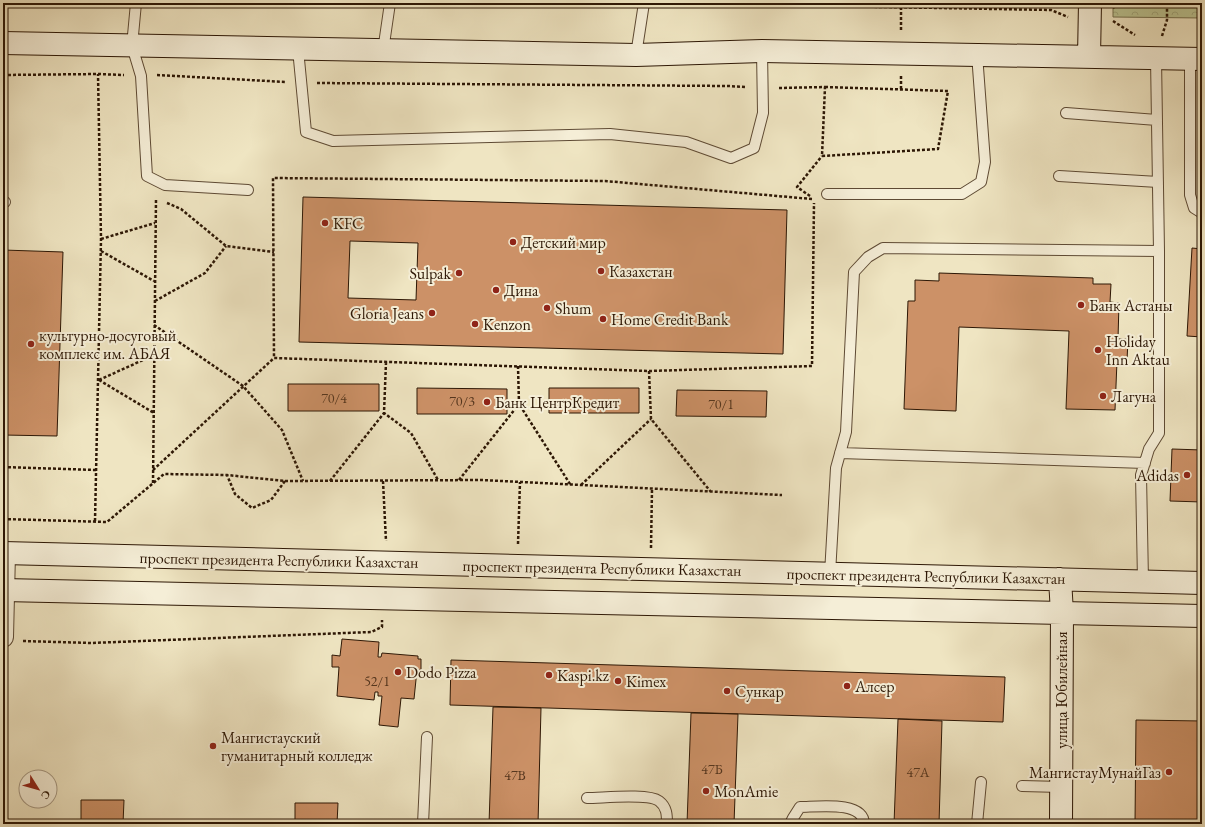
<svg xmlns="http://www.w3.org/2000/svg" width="1205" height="827" viewBox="0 0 1205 827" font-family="'EB Garamond',serif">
  <defs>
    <pattern id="forest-crowns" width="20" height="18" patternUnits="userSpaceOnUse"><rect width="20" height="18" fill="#bbc492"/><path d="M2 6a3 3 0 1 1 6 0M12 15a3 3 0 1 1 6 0" fill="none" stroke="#a1a87c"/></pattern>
  </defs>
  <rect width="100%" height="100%" fill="#efe5c2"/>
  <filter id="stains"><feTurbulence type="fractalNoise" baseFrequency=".005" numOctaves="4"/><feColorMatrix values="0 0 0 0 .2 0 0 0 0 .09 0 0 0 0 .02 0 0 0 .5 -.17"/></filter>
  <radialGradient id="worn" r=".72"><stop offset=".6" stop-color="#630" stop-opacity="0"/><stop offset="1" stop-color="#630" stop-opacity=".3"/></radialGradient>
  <path fill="url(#forest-crowns)" stroke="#746e4c" d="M1113,3H1202V18L1113,17Z"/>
  <path fill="#cc9167" stroke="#2d1705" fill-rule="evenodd" d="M1202,124V169H1201Z
    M303,197L787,210L783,354L299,342ZM350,241L418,243L416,300L348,298Z
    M1192,248L1202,249V337L1187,336Z
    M3,250L63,252L57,436L3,435Z
    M939,273L1093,278V284H1111L1110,302L1119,303L1118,339H1128L1127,361H1117L1115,410L1066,409L1069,331L959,327L956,411L904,409L908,301H915V280L939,281Z
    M288,384H379V411H288Z
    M417,388L507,389V414H417Z
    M549,388H639V413H549Z
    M677,390L767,391L766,417L676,416Z
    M1172,449L1202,450V502L1170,501Z
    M342,639L379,642L378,657H381L382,653L418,656V659H421V670H417L414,699L401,698L398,727L379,725L382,696H378V692H375L374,700L337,696L339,667H332V655L340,656Z
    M451,660L1005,677L1003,722L450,705Z
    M493,707L541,708L538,824H489Z
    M691,713L738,714L734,824H687Z
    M898,719L942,721L939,824H894Z
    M1136,720L1202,721V824H1135Z
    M81,800H124L123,824H81Z
    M295,803H338L337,824H295Z"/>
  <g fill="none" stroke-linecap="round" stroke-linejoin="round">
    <defs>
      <path id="lane" d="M136,3L132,46L141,76L147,176L165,185L248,190
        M298,49L306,132L333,141L610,134L686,142L731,158L754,148L763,113L762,51
        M383,51L390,3
        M636,55L644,3
        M1156,58L1159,251
        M1190,58V195L1194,208L1202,213
        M1066,113L1157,120
        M1059,176L1158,182
        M827,194H962L981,182L985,162L977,54
        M3,202H5
        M840,453L1145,463
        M830,574L836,468L846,432L854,272L868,257L883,248L1159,251V433L1149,449L1141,475L1143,581
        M1022,786L1061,787
        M587,798C603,798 648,793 659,801C667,807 667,815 667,824
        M423,824L427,737
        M790,824L793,818L800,807C816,807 864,800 864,824
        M977,824L981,782"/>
      <path id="street" d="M3,637L5,553"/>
      <path id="secondary" d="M3,43L636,55L762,51L1202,59
        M1089,57L1090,3
        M3,553L1202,583
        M1060,579L1062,613L1061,824
        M3,590L1202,616"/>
    </defs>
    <use href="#lane" stroke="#5e4a34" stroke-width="12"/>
    <use href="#street" stroke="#5e4a34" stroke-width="22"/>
    <use href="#secondary" stroke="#2d1705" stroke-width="24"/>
    <path stroke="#2d1705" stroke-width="2.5" stroke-dasharray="3 2" stroke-linecap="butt" d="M659,3L1051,10L1068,17
      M901,7V31
      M1113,8L1118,3
      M1113,21L1135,35
      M1162,36L1167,20V3
      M3,75L98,74L124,75
      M157,75L286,82
      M317,83L728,86L746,87
      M825,87L948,91L938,149L822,156Z
      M779,88L825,87
      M901,89V76
      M810,196L797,187L822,156
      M812,199L605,181L273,178L274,358L649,371L812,366L814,203
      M167,203L181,209L226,246L274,252
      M101,239L155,223
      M101,251L154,281
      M155,301L205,273L226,246
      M154,325L243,386L282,430L303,481
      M386,362L384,413L411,433L438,480
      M518,366L519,404L570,484
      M649,371L651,419L711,492
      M99,380L154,413
      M99,380L154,355
      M3,467L96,470
      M153,470L274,358
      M459,480L519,404
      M285,481L481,480L782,495
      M330,481L384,413
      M383,481L386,541
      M153,483L156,199
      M581,485L651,419
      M3,519L107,522L164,474L227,475L285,481L271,500L252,508L235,494L227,475
      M95,521L101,239L98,74
      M518,544L520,482
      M651,548L652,489
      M23,641L91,643L371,632L382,627V620"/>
    <use href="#lane" stroke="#f5eed7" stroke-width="10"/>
    <use href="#street" stroke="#f5eed7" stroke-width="20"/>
    <use href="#secondary" stroke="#f5eed7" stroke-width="22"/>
  </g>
  <g fill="#8f2418" stroke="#f5eed7" stroke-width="1.5">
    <circle cx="325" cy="223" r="4"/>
    <circle cx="513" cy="242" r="4"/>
    <circle cx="601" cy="271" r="4"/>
    <circle cx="459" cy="273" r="4"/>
    <circle cx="496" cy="290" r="4"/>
    <circle cx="1081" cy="305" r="4"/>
    <circle cx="547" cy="308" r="4"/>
    <circle cx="432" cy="313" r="4"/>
    <circle cx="603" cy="319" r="4"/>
    <circle cx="475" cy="324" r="4"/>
    <circle cx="31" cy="344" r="4"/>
    <circle cx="1098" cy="350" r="4"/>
    <circle cx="1103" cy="396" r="4"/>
    <circle cx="487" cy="402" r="4"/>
    <circle cx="1187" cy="475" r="4"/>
    <circle cx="398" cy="672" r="4"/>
    <circle cx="549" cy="675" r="4"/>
    <circle cx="618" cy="681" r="4"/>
    <circle cx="847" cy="686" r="4"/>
    <circle cx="727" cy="691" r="4"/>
    <circle cx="213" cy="746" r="4"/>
    <circle cx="1169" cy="772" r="4"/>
    <circle cx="706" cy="791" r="4"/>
  </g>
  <g text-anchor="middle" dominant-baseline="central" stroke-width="4" stroke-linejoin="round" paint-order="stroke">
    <g font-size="14" fill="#55361e">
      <text x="334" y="398">70/4</text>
      <text x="462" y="401">70/3</text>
      <text x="721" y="404">70/1</text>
      <text x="377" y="681">52/1</text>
      <text x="712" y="769">47Б</text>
      <text x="918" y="772">47А</text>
      <text x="515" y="775">47В</text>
    </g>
    <g font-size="16" fill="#2d1705" stroke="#f5eed7" text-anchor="start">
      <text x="333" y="223">KFC</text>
      <text x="521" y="242">Детский мир</text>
      <text x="609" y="271">Казахстан</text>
      <text x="451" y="273" text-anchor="end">Sulpak</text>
      <text x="504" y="290">Дина</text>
      <text x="1089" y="305">Банк Астаны</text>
      <text x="555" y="308">Shum</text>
      <text x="424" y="313" text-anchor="end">Gloria Jeans</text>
      <text x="611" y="319">Home Credit Bank</text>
      <text x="483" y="324">Kenzon</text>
      <text x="39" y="335">культурно-досуговый<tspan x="39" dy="18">комплекс им. АБАЯ</tspan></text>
      <text x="1106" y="341">Holiday<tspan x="1106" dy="18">Inn Aktau</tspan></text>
      <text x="1111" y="396">Лагуна</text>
      <text x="495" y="402">Банк ЦентрКредит</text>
      <text x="1179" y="475" text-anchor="end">Adidas</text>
      <text x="406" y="672">Dodo Pizza</text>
      <text x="557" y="675">Kaspi.kz</text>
      <text x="626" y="681">Kimex</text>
      <text x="855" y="686">Алсер</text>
      <text x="735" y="691">Сункар</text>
      <text x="221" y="737">Мангистауский<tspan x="221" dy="18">гуманитарный колледж</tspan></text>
      <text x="1161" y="772" text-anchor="end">МангистауМунайГаз</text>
      <text x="714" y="791">MonAmie</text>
    </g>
    <g font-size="16" fill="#2d1705" stroke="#f5eed7">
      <text transform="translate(279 560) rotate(1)">проспект президента Республики Казахстан</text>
      <text transform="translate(602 568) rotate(1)">проспект президента Республики Казахстан</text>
      <text transform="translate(926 576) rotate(1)">проспект президента Республики Казахстан</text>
      <text transform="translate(1061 690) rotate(-90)">улица Юбилейная</text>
    </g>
  </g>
  <rect width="1205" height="827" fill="none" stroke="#efe5c2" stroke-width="16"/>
  <rect x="4" y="4" width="1197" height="819" fill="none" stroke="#2d1705" stroke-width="2"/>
  <rect x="8" y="8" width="1189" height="811" fill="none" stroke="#2d1705"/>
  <g transform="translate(38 789) rotate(127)"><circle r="19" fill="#f5eed7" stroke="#a59883"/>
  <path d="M0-3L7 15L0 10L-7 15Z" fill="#8f2418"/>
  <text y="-6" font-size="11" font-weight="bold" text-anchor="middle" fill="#2d1705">С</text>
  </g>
  <rect width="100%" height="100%" filter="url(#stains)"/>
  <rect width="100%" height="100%" fill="url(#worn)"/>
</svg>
